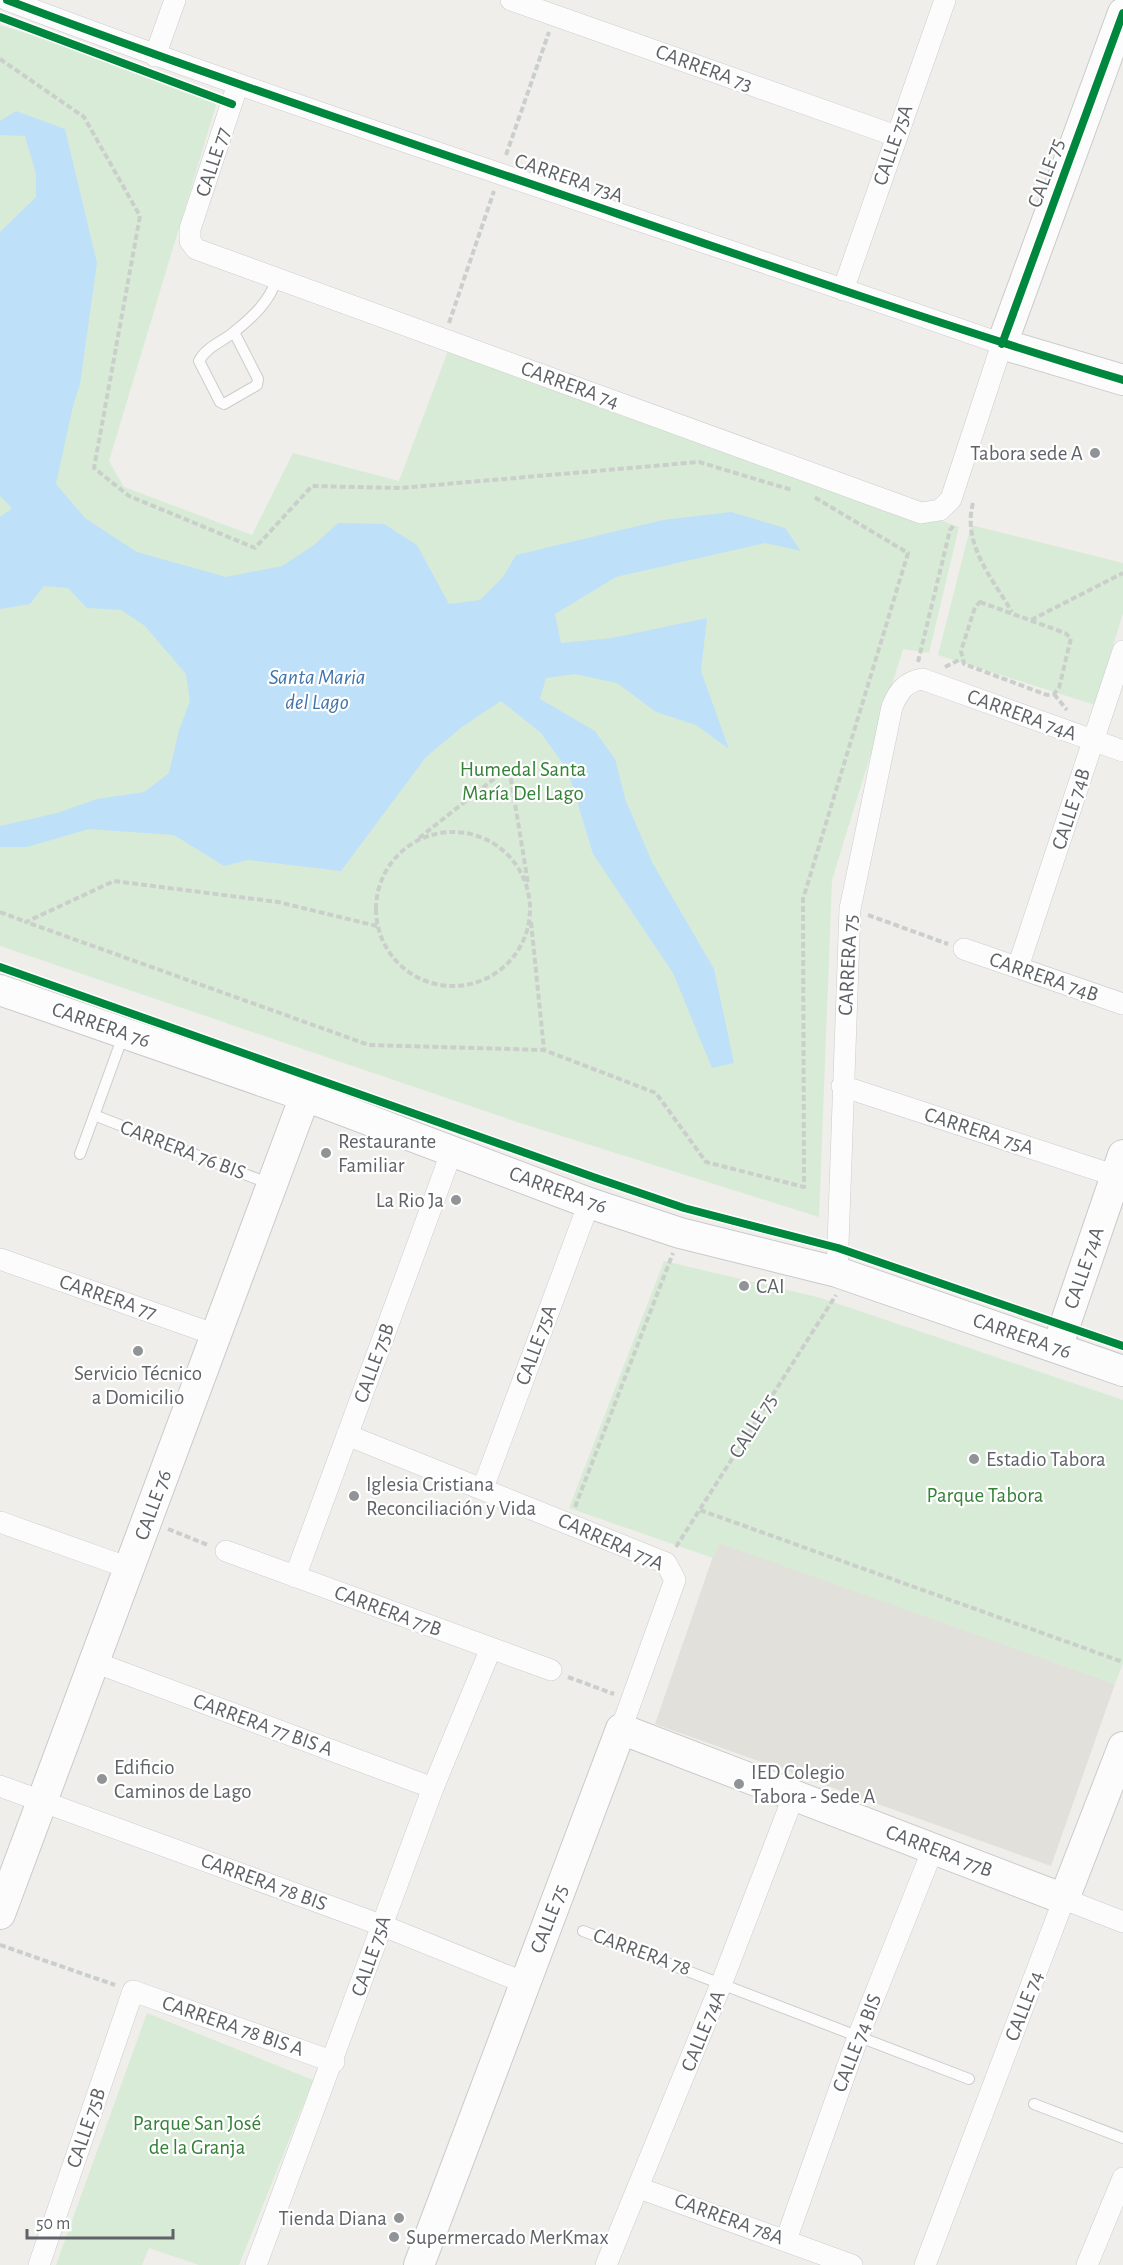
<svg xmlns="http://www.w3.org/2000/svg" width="1123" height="2265" viewBox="0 0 1123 2265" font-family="'Alegreya Sans',sans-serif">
  <rect width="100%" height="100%" fill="#efeeea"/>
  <path fill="#e2e0da" d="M718,1542L1115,1684L1051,1866L655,1724Z"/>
  <path fill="#d8ebd6" d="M0,25L219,95L109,461L124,487L252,535L293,453L399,481L451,343L959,527L929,653L903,649L832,880L819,1217L517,1122L0,946Z
    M971,525L1123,563V613L1095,705L938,655Z
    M664,1261L821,1298L1123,1400V1663L1115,1684L719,1543L713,1558L569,1508Z
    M147,2013L313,2080L239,2265H199L149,2248L142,2265H56Z"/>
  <path fill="#bfe0f9" d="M16,111L65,129L97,263L80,384L73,406L56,484L85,518L137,552L226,577L282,566L314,545L338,523L384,524L417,545L449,604L480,600L503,577L516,555L663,520L731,512L785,528L801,551L765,543L616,577L555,614L561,643L612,638L707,618L701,671L729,749L696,725L656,712L617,683L575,674L546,678L540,699L595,731L615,759L626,801L653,864L714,969L734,1063L712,1068L673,973L593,854L568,771L541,733L501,701L462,727L426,757L341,871L248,860L224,866L174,835L89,829L27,847H0V826L57,813L97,799L144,792L169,773L179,730L190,701L186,674L145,626L121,610L87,608L68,588L44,586L30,604L0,609V517L12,508L0,496V232L36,197V174L25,136L0,135V121Z"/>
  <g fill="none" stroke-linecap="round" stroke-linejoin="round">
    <defs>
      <path id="lane" d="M234,332L258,379L257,385L224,404L220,402L199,361C206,347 222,342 234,332C253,317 270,301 277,278
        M94,1115L270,1184
        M80,1154L123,1036
        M583,1931L969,2079
        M1034,2104L1123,2138"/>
      <path id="street" d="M7,0C335,124 671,228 1002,344L951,499L940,510L921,513L196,249L190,241V229L238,84
        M511,0L896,136
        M155,56L175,0
        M843,290L945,0
        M964,949L1123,1004
        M1018,967L1123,651
        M842,1086L1116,1176
        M0,1259L216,1335
        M837,1272L850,909L892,707C898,692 905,682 922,679L1123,751
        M347,1435L666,1563L675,1580L621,1729
        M483,1488L589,1203
        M0,1522L129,1568
        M226,1551L551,1670
        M295,1577L452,1151
        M94,1662L433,1788
        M0,1786L381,1925L525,1983
        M639,2188L852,2265
        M786,2240L858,2037L933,1849
        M39,2265L133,1991L334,2062
        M256,2265L433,1788L491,1648
        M606,2265L722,1982L794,1795
        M925,2265L1064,1899L1123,1922
        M1087,2265L1123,2178"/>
      <path id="secondary" d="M1123,13L1002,344L1123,380
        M0,990L305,1096L589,1203L680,1233L837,1272L1123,1371
        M1057,1348L1123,1155
        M0,1914L305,1096
        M419,2265L621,1729L1064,1899L1123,1747"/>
    </defs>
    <use href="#lane" stroke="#cbcccc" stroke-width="12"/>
    <use href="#street" stroke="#cbcccc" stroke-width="22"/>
    <use href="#secondary" stroke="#cacacb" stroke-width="32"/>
    <path stroke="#cacfcc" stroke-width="4" stroke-dasharray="6 3" stroke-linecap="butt" d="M0,59L84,117L140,216L94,468L129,496L255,548L312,486L400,488L699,462L792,490
      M506,155L549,32
      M449,323L494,191
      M973,503C962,544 992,578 1012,612
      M980,602L1065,633L1071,638L1059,688L1054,694L1047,695L964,664L961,651L975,607Z
      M1031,620L1123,573
      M918,662L950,530L954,525
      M945,667L961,659
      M1054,694L1067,710
      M376 909a77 77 0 1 1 154 0a77 77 0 1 1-154 0Z
      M419,838L509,767L528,883
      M0,912L26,922
      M868,915L948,944
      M531,922L544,1050
      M377,926L278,902L114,881L26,922L369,1045L544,1050L656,1093L706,1162L804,1187L803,899L908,553L814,497
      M575,1507L673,1253
      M700,1510L1123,1662
      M168,1529L208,1545
      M676,1547L836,1295
      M568,1677L614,1694
      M0,1945L115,1985"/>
    <use href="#lane" stroke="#fdfcfc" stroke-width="10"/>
    <use href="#street" stroke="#fdfcfc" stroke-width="21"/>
    <use href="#secondary" stroke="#fdfcfc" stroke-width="30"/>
    <defs>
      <path id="cycleway" d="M7,0C190,69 375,131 560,194C747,258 934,323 1123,380
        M0,17L232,104
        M1002,344L1123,13
        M0,967L596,1178L684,1208L838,1248L1123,1346"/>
    </defs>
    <use href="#cycleway" stroke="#fff" stroke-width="11"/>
    <use href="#cycleway" stroke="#00873e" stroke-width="8"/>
  </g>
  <g fill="#919496" stroke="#fff" stroke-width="2">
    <circle cx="1095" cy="453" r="6"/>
    <circle cx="326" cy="1153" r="6"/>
    <circle cx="456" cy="1200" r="6"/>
    <circle cx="744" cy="1286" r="6"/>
    <circle cx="138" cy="1351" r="6"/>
    <circle cx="974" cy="1459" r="6"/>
    <circle cx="354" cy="1496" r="6"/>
    <circle cx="102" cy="1779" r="6"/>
    <circle cx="739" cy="1784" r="6"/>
    <circle cx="399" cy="2218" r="6"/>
    <circle cx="394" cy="2237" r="6"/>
  </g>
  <g text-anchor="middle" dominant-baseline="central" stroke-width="4.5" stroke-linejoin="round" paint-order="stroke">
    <g font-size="21" fill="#5f6368" stroke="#fff">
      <text transform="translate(704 68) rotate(20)">CARRERA 73</text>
      <text transform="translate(893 145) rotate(-71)">CALLE 75A</text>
      <text transform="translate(213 162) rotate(-72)">CALLE 77</text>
      <text transform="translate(1046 173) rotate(-70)">CALLE 75</text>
      <text transform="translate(569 178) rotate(19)">CARRERA 73A</text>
      <text transform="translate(570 385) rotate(20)">CARRERA 74</text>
      <text transform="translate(1022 715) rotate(20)">CARRERA 74A</text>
      <text transform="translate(1071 809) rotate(-72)">CALLE 74B</text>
      <text transform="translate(848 965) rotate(-87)">CARRERA 75</text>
      <text transform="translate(1044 977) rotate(19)">CARRERA 74B</text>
      <text transform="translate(101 1025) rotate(19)">CARRERA 76</text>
      <text transform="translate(979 1131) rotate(18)">CARRERA 75A</text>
      <text transform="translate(183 1150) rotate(21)">CARRERA 76 BIS</text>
      <text transform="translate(558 1190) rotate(20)">CARRERA 76</text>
      <text transform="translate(1084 1268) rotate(-71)">CALLE 74A</text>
      <text transform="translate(108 1297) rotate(19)">CARRERA 77</text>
      <text transform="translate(1022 1336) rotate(19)">CARRERA 76</text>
      <text transform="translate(536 1345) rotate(-70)">CALLE 75A</text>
      <text transform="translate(374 1363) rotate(-70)">CALLE 75B</text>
      <text transform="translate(753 1426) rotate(-58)">CALLE 75</text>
      <text transform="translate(153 1505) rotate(-70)">CALLE 76</text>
      <text transform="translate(611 1542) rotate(24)">CARRERA 77A</text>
      <text transform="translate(388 1611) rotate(20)">CARRERA 77B</text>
      <text transform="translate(263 1725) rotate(20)">CARRERA 77 BIS A</text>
      <text transform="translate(939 1851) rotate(21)">CARRERA 77B</text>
      <text transform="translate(264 1882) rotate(20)">CARRERA 78 BIS</text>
      <text transform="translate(549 1919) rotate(-69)">CALLE 75</text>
      <text transform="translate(642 1952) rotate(20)">CARRERA 78</text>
      <text transform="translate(371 1956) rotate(-71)">CALLE 75A</text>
      <text transform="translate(1024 2006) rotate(-69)">CALLE 74</text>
      <text transform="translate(233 2026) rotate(19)">CARRERA 78 BIS A</text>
      <text transform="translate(703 2031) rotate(-68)">CALLE 74A</text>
      <text transform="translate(857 2043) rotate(-69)">CALLE 74 BIS</text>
      <text transform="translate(86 2128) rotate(-71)">CALLE 75B</text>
      <text transform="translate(729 2219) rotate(20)">CARRERA 78A</text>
    </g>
    <g font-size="21" fill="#5f6368" stroke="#fff" text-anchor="start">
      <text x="1083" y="453" text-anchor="end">Tabora sede A</text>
      <text x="338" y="1141">Restaurante<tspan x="338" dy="24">Familiar</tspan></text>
      <text x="444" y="1200" text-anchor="end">La Rio Ja</text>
      <text x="756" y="1286">CAI</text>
      <text x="138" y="1373" text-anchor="middle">Servicio Técnico<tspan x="138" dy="24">a Domicilio</tspan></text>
      <text x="986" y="1459">Estadio Tabora</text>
      <text x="366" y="1484">Iglesia Cristiana<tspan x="366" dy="24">Reconciliación y Vida</tspan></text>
      <text x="114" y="1767">Edificio<tspan x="114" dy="24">Caminos de Lago</tspan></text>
      <text x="751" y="1772">IED Colegio<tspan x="751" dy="24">Tabora - Sede A</tspan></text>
      <text x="387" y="2218" text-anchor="end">Tienda Diana</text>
      <text x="406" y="2237">Supermercado MerKmax</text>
    </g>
    <g font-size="21" fill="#348238" stroke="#fff">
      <text x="523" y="769">Humedal Santa<tspan x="523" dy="24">María Del Lago</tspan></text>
      <text x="985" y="1495">Parque Tabora</text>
      <text x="197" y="2123">Parque San José<tspan x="197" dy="24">de la Granja</tspan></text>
    </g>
    <g font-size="22" font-style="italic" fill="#4174aa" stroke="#fff">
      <text x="317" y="677">Santa Maria<tspan x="317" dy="25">del Lago</tspan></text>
    </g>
  </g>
  <path d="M27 2229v9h146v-9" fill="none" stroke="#5f6368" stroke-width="3"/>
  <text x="36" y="2229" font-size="18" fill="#5f6368" stroke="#ffffff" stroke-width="4.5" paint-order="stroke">50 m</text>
</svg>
